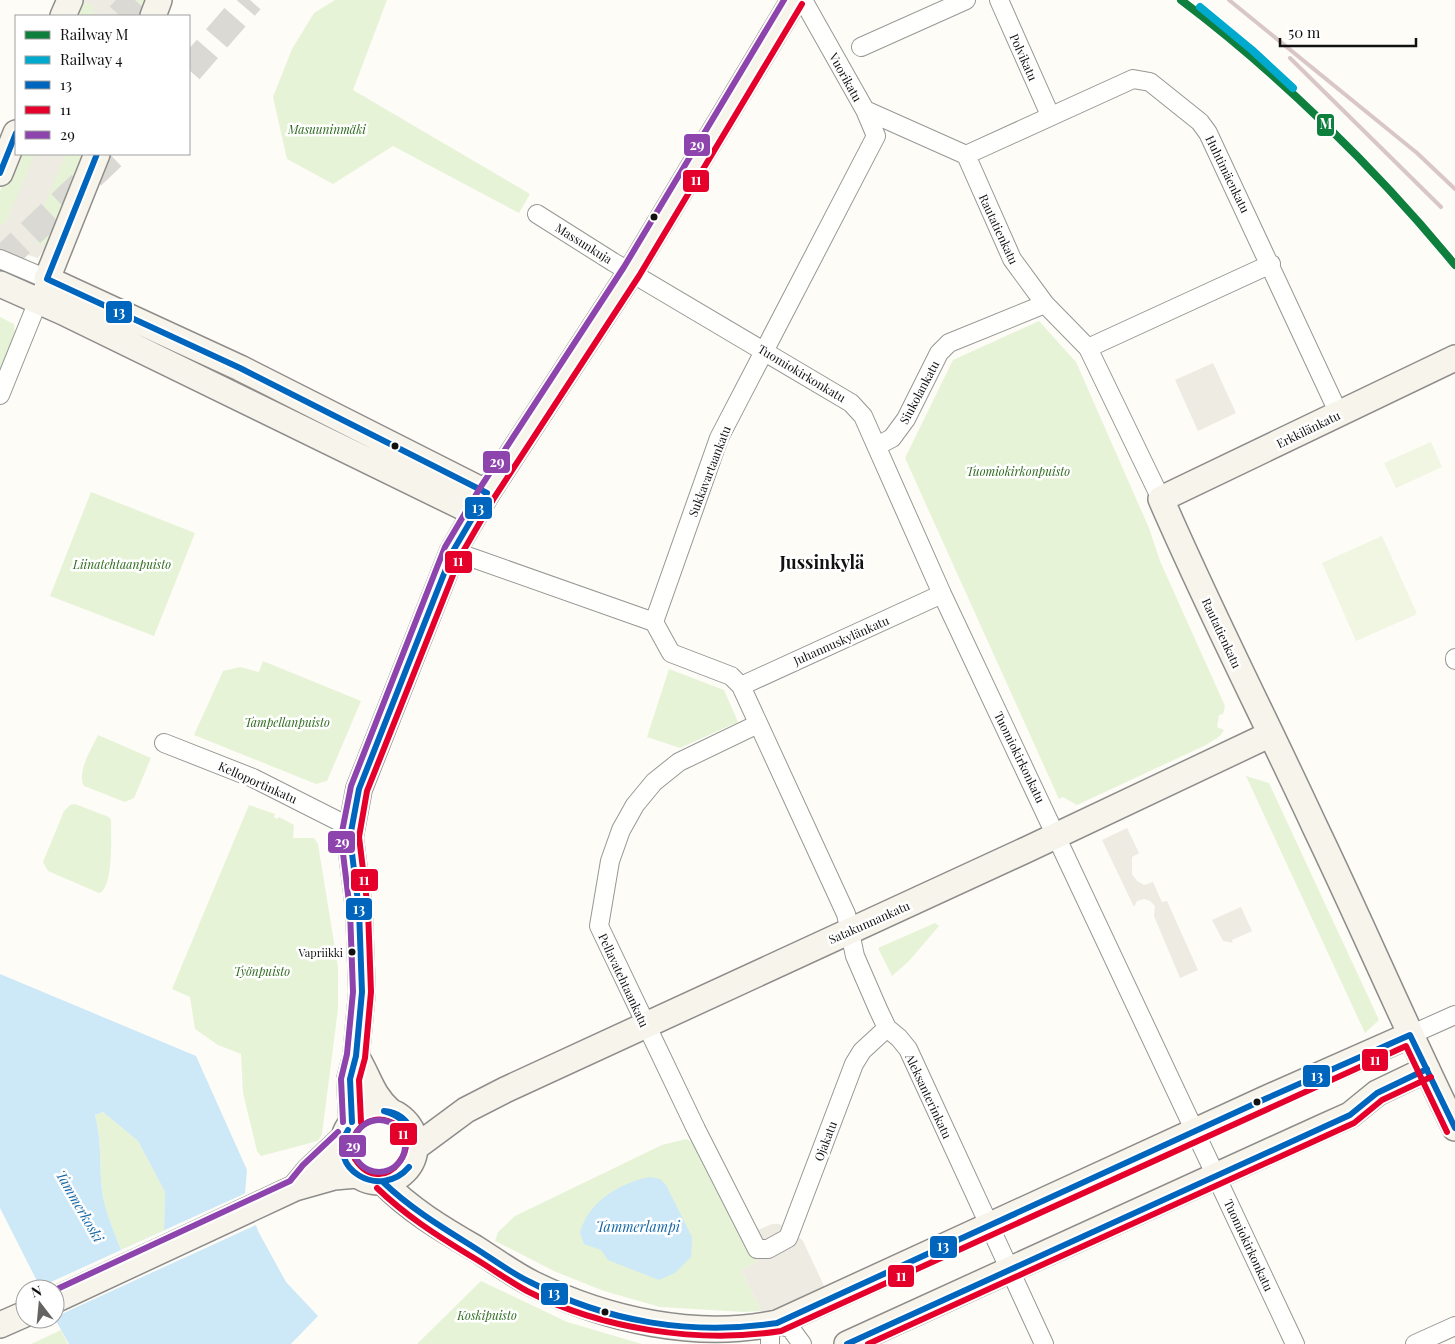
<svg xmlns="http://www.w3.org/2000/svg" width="1455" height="1344" viewBox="0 0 1455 1344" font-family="'Playfair Display',serif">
  <rect width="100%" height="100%" fill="#fdfcf7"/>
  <path fill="#e7f3d7" d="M79,0H149L142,16H72Z
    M335,0H387L353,90L530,194L519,213L393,146L333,184L287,159L273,97L292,49L314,13Z
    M16,151V154H85L46,247L0,227V191Z
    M0,317L14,324L15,332L0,374Z
    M1039,321L1076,362L1149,528L1160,561L1225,706L1223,714L1219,715L1217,727L1224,730L1220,736L1206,745L1077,805L1063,797L1059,799L905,458L953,360Z
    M91,492L195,533L154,636L50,596Z
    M263,661L361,701L327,781L316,784L194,735L223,671L240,667L259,672Z
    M669,669L724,690L738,722L680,748L647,737Z
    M98,735L151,758L134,798L125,802L84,786C76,773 92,748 98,735Z
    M1246,776L1269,783L1379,1020L1365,1033Z
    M75,804L109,817L111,820C111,835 114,888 99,893L48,871L43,862L64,811L70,805Z
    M249,805L275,814L274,817L277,819L279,817L294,825L293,838H314L318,844L338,967V1009L322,1134L318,1141L261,1156L257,1151L243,1093L241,1054L218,1045L195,1029L190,997L172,989Z
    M935,923L939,926L909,961L892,976L878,948Z
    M103,1112L138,1141L165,1192L164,1230L121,1250C114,1231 105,1212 102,1191C99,1165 102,1140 95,1115Z
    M686,1139L699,1146L757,1262L741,1270L761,1311L744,1312L660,1307L604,1291L556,1272L495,1241L498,1232L515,1216L662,1145Z
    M481,1281L567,1322L642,1344H417Z
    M61,1330L68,1344H31Z"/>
  <path fill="#f0f6e1" d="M1431,442L1442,467L1396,488L1384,463Z
    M1382,536L1417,614L1356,641L1322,563Z"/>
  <path fill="#edebe2" d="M81,0H133L146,7L142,16H92L94,7Z
    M35,154H66L33,233L36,242L46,247L38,258L25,254L23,259L0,249V226L6,222Z
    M1213,363L1236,413L1198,431L1175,380Z
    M1127,828L1139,853L1132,857V874L1137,881L1144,885L1153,882L1162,902L1167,901L1198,970L1180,978L1154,916L1155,906L1150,901L1144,899L1137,901L1134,907L1102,840Z
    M1241,907L1252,931L1232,940L1233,943L1223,941L1212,920Z
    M772,1224H779L791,1229L803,1241L825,1288L781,1309L763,1315L741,1270L757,1262L744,1236Z"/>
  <path fill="#cde8f7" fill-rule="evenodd" d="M0,974L196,1056L247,1170L245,1193L258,1231L286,1282L318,1316L291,1344H69L55,1319V1289H41L0,1208ZM103,1112L138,1141L165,1192L164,1230L121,1250C114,1231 105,1212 102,1191C99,1166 102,1140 95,1115Z
    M650,1177L660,1179L666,1185L692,1237L691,1257L675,1273L659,1280L608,1260L601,1250L584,1244L580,1233C588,1202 619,1183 650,1177Z"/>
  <path fill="#fdfcf7" d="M248,1192L258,1224L55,1317V1289L40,1287Z
    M320,1315V1318L294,1344H291Z"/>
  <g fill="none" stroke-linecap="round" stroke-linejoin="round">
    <path stroke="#dad9d4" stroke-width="28" stroke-dasharray="28 14" stroke-linecap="butt" d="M120,16L135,0
      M189,70L250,0
      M0,262L114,154"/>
    <defs>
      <path id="street" d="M803,0L865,110L966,155
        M999,0L1050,115
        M861,47L966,0
        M966,155L1133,79L1150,82L1200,122L1208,133L1339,414
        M966,155L1012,259L1045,304L1088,348L1161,499
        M537,214L613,262L851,403L863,416L942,594L1295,1344
        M0,259L47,279L0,395
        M1088,348L1271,264
        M877,446L892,438L906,419L939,353L949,343L1045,304
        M453,551L654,622
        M654,622L671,653L731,676L741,686L846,914L855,956L878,1009L887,1028L899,1038L908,1049L1044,1344
        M654,622L719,438L876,136L865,110
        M1455,658V660
        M741,686L942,594
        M758,724L679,762L654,782L635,805L621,830L610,861L599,926L696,1129L757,1249H768L788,1238L854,1064L862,1051L887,1028
        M164,743L253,778L350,827
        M1410,1035L1455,1015
        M770,1344V1332L777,1323L791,1329L802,1344
        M1415,1344L1455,1326"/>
      <path id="secondary" d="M63,16L70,0
        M153,16L159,0
        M97,154L47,279L240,368L487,493
        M0,173L16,133
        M0,284L63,312L475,513
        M1455,358L1161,499C1209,610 1264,717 1315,827C1363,927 1406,1028 1455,1128
        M356,1056C369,1077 371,1094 390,1111
        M343 1146a36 36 0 1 1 72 0a36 36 0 1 1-72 0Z
        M352,1122L350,1079L356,1056L362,992L359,910L350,837L359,789L453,551L487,493L631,272L794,0
        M416,1147L466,1110L505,1090L1028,849L1271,734
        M383,1182C409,1209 442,1229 475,1248C494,1260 513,1274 533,1284C607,1320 696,1340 777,1323L1265,1099L1410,1035
        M295,1188L309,1171L344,1138
        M55,1300L295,1188L334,1177L357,1175
        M0,1325L25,1314
        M847,1344L1323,1127L1350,1115L1377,1093L1427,1069"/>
    </defs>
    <use href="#street" stroke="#979795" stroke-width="20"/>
    <use href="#secondary" stroke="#8e8d8b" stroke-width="28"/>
    <use href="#street" stroke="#fffffe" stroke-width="18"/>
    <use href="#secondary" stroke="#f6f4eb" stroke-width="25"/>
    <path stroke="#d9c6c7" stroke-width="4" d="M1229,0L1417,153L1455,189
      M1290,58L1441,207"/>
    <defs>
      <path id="bus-1" d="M97,154L47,279L240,368L487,493L453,551L359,789L350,837L359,910L362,992L356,1056L350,1079L352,1122
        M0,173L16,133
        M384,1111C398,1115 405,1121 413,1134
        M384,1111C398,1112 408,1120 413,1134
        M348,1130C325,1168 380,1201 409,1167
        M383,1182C411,1209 443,1228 475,1248C494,1260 511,1273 530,1282C606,1322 692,1336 777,1323L1265,1099L1410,1035L1455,1128
        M847,1344L1350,1115L1377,1093L1427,1069"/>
      <path id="bus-2" d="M361,1122L359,1080L365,1058L371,992L368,910L359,837L367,791L461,555L494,498L639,276L802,4
        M355,1158C354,1153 353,1147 353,1143C354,1126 373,1116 388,1121C432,1135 385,1204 355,1159
        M377,1188C405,1215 436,1235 469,1255C488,1266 507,1280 527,1291C601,1329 698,1344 781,1331L1406,1046L1447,1132
        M868,1344L1354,1123L1382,1100L1431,1077"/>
      <path id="bus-3" d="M353 1146a26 26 0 1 1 52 0a26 26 0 1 1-52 0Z
        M343,1122L341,1079L347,1054L353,992L350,911L341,837L351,786L445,547L480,488L624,267L784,0
        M55,1290L290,1181L303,1165L338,1132"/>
    </defs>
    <use href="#bus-1" stroke="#fff" stroke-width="10"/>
    <use href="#bus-2" stroke="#fff" stroke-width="10"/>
    <use href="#bus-3" stroke="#fff" stroke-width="10"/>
    <use href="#bus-1" stroke="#0065bd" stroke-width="6"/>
    <use href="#bus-2" stroke="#e4002b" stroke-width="6"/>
    <use href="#bus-3" stroke="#8e44ad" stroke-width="6"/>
    <defs>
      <path id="rail-1" d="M1181,0C1278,73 1378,171 1455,265"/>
      <path id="rail-2" d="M1200,7L1252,50L1293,88"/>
    </defs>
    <use href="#rail-1" stroke="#fff" stroke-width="11"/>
    <use href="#rail-2" stroke="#fff" stroke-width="11"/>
    <use href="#rail-1" stroke="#0e7f3c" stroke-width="8"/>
    <use href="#rail-2" stroke="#00a9ce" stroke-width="8"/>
  </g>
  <g fill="#111" stroke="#fff" stroke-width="2">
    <circle cx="654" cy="217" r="4.5"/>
    <circle cx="395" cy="446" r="4.5"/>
    <circle cx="352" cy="952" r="4.5"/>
    <circle cx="1257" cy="1102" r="4.5"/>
    <circle cx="605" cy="1312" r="4.5"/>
  </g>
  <g text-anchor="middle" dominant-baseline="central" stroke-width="5" stroke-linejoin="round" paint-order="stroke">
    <g font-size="11" fill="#111" stroke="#fff" text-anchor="end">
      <text x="343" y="952">Vapriikki</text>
    </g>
    <g font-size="12" fill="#111" stroke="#fff">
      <text transform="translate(1024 57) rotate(66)">Polvikatu</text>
      <text transform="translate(846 77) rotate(61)">Vuorikatu</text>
      <text transform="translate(1228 174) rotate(64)">Huhtimäenkatu</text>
      <text transform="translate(999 229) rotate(65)">Rautatienkatu</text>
      <text transform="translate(584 243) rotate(32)">Massunkuja</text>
      <text transform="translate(802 373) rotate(31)">Tuomiokirkonkatu</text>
      <text transform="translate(919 392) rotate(-62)">Siukolankatu</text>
      <text transform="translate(1308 429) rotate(-26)">Erkkilänkatu</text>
      <text transform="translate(709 471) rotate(-69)">Sukkavartaankatu</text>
      <text transform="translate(1222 633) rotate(65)">Rautatienkatu</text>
      <text transform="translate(841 640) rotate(-24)">Juhannuskylänkatu</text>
      <text transform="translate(1020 757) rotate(64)">Tuomiokirkonkatu</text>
      <text transform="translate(258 782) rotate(24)">Kelloportinkatu</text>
      <text transform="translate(869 922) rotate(-24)">Satakunnankatu</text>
      <text transform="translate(624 980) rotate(65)">Pellavatehtaankatu</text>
      <text transform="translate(929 1096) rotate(65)">Aleksanterinkatu</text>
      <text transform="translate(825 1141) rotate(-69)">Ojakatu</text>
      <text transform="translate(1249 1245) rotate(65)">Tuomiokirkonkatu</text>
    </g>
    <g font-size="12" font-style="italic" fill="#2f6b1f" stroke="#fff">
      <text x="327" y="129">Masuuninmäki</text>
      <text x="1018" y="471">Tuomiokirkonpuisto</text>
      <text x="122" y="564">Liinatehtaanpuisto</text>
      <text x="287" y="722">Tampellanpuisto</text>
      <text x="262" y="971">Työnpuisto</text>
      <text x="487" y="1315">Koskipuisto</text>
    </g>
    <g font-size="14" font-style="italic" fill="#1768a6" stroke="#fff">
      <text transform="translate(80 1206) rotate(60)">Tammerkoski</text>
      <text x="638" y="1226">Tammerlampi</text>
    </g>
    <g font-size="18" font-weight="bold" fill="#111" stroke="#fff">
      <text x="822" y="562">Jussinkylä</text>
    </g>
  </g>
  <g stroke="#fff" stroke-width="2">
    <rect x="1316" y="113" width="19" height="24" rx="5" fill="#0e7f3c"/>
    <rect x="683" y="133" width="28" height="24" rx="5" fill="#8e44ad"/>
    <rect x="682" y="169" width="28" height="24" rx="5" fill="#e4002b"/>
    <rect x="105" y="300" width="28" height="24" rx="5" fill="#0065bd"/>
    <rect x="482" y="450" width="29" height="24" rx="5" fill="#8e44ad"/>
    <rect x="464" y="496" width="29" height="24" rx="5" fill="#0065bd"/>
    <rect x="444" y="550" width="29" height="24" rx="5" fill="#e4002b"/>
    <rect x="327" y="830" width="29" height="24" rx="5" fill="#8e44ad"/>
    <rect x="350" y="868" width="29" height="24" rx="5" fill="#e4002b"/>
    <rect x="345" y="897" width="28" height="24" rx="5" fill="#0065bd"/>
    <rect x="1361" y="1048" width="28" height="24" rx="5" fill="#e4002b"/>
    <rect x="1302" y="1064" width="29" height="24" rx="5" fill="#0065bd"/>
    <rect x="389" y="1122" width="29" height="24" rx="5" fill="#e4002b"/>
    <rect x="338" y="1134" width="29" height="24" rx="5" fill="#8e44ad"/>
    <rect x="929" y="1235" width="29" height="24" rx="5" fill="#0065bd"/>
    <rect x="887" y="1264" width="28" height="24" rx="5" fill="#e4002b"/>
    <rect x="540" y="1282" width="29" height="24" rx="5" fill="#0065bd"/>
  </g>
  <g font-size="14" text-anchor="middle" font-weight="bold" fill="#fff">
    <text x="1326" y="129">M</text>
    <text x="697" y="150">29</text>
    <text x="696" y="185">11</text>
    <text x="119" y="317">13</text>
    <text x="497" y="467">29</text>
    <text x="478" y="513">13</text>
    <text x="458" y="566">11</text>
    <text x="342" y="847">29</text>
    <text x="364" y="885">11</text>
    <text x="359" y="914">13</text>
    <text x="1375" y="1065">11</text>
    <text x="1317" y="1081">13</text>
    <text x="403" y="1139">11</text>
    <text x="353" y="1151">29</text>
    <text x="943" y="1251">13</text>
    <text x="901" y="1281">11</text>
    <text x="554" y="1298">13</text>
  </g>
  <rect x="15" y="15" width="175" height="140" fill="#ffffff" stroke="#a0a0a0"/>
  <rect x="25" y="31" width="25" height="8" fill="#0e7f3c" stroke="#a0a0a0"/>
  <text x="60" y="40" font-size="15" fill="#111111">Railway M</text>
  <rect x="25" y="56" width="25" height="8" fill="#00a9ce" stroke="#a0a0a0"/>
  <text x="60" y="65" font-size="15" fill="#111111">Railway 4</text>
  <rect x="25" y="81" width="25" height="8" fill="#0065bd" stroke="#a0a0a0"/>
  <text x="60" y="90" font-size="15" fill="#111111">13</text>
  <rect x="25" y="106" width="25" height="8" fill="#e4002b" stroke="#a0a0a0"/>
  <text x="60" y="115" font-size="15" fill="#111111">11</text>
  <rect x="25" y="131" width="25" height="8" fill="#8e44ad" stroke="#a0a0a0"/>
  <text x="60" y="140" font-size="15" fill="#111111">29</text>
  <g transform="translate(40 1304) rotate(344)"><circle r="24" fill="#ffffff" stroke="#a0a0a0"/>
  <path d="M0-4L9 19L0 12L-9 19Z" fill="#646362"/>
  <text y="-8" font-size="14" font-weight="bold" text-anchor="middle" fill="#111111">N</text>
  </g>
  <path d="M1280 38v8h136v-8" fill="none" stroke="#111111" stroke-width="2.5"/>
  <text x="1288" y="38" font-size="15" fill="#111111" stroke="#ffffff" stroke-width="4" paint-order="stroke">50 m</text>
</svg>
